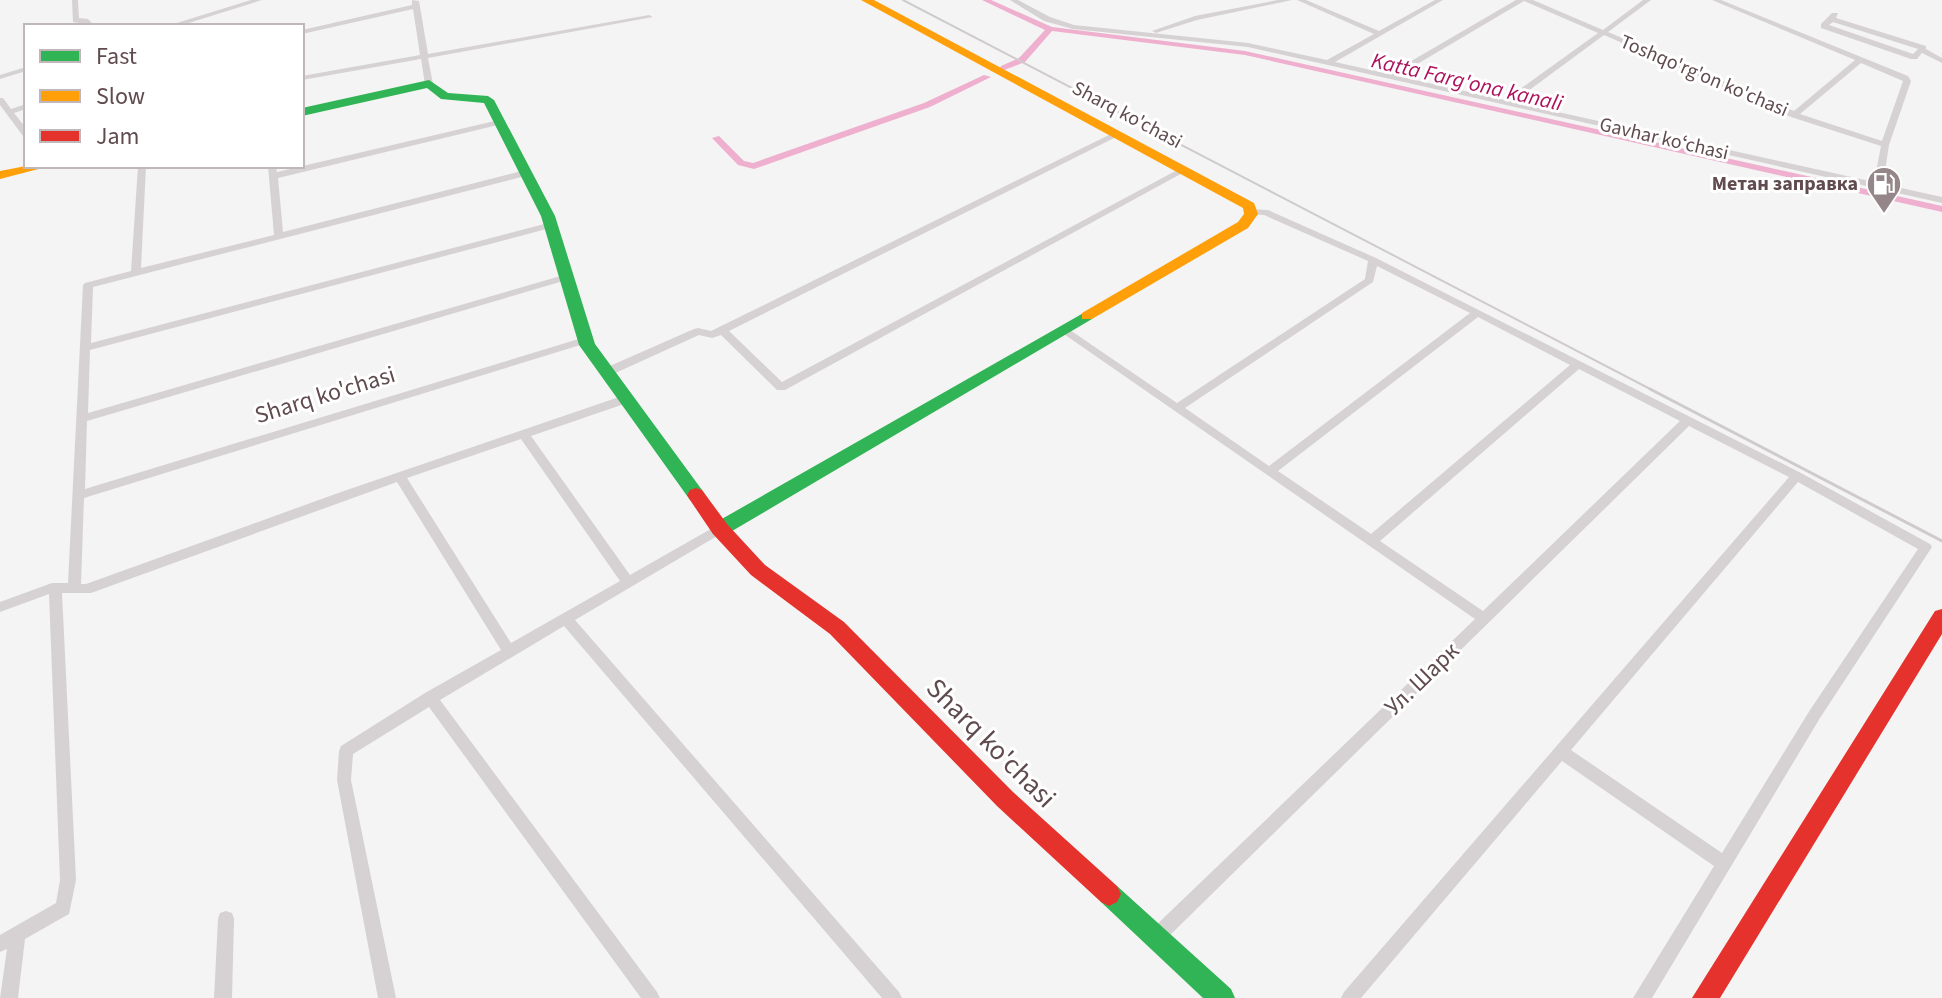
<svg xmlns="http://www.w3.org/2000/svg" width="1942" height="998" viewBox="0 0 1942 998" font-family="'Source Sans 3',sans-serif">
  <rect width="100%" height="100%" fill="#f4f4f4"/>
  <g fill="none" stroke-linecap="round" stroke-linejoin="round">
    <path fill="#eeb0ce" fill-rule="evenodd" d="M982,0H991L1052,27L1245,51L1942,206V212L1245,55L1052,31L1025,62L1004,70L1000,68L1001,66L1019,58L1045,30Z
      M984,75L991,77L930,107L754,169L738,165L712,138L719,136L744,161L753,163L924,103Z"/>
    <path fill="#d6d2d3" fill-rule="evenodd" d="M72,0H78L79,18L88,19L95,26C87,26 81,23 73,22Z
      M251,0H262L179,26H167Z
      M412,0L419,1L428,54L649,15L653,17L428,58L433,84L429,86L425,84L421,59L302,80V76L420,55L413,9L302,34V30L412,5Z
      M1010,0H1018L1050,17L1074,25L1248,43L1327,60L1374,34L1297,0H1306L1379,31L1435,0H1443L1335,62L1389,74L1516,0H1533L1603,30L1643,0H1651L1608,32L1794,111L1855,60L1712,0H1721L1908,76L1911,81L1889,145L1883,184L1942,197V203L1248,47L1073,29L1044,21ZM1524,1L1598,33L1505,100L1397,76ZM1604,35L1791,117L1881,146L1874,182L1513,102ZM1861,63L1903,81L1882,141L1800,114Z
      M1278,0H1292L1197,20L1156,33L1152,31L1195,16Z
      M1832,13H1838L1836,18L1926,46V49L1942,58V63L1922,53L1917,59H1911L1821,28V24ZM1833,22L1918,49L1913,54L1829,25Z
      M26,67V71L0,79V75Z
      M0,98H3L11,109L26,104V109L14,113L26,128V137L23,136L0,105Z
      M499,120L503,122L502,124L278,178L283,232L526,170L529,171V175L93,287L91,343L548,223H554V227L90,350L88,413L564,275H570V279L87,421L85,489L582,338H590L591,340L590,342L84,498L81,584H86L341,492L622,396H630L631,399L630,402L531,436L630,575L716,526H724L726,529L724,532L575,620L899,992L902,998H882L564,626L440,700L657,992L660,998H641L429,707L353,754L351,780L396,998H378L337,780L339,751L341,746L425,693L501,650L397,482L91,593H62L76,880L69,914L25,939L18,998H0L7,949L0,952V935L56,903L60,880L49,594L0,612V602L52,583H68L83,285L85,283L131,271L138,166H146L141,268L274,235L268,166H276L277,172ZM521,439L620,581L511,643L407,478Z
      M1113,133L1120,135L729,331L782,382L1181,168L1188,170L785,390H777L721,335L712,338L699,335L611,375L607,376L602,372L603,369L694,329L698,328L711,331Z
      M1251,209L1268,210L1376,258L1801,473L1930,544L1932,547L1820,718L1652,998H1633L1714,866L1562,761L1361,998H1341L1344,992L1789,477L1689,426L1162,943L1156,945L1150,943L1148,937L1150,931L1475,619L1058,330L1059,328H1067L1177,403L1365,279L1368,261L1264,215L1248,214V210ZM1377,266L1470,313L1269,466L1185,408L1373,282ZM1478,317L1570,365L1371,534L1278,471ZM1579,369L1680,421L1483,611L1380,541ZM1798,482L1918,549L1810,710L1722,853L1571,750Z
      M226,911L232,913L234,919L232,998H214L218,919L220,913Z"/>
    <path fill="#30b455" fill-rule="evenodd" d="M429,80L448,93L488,96L494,100L555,216L595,344L702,490L705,495L702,500H690L579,345L541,216L484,103L441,99L427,88L302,116V108Z
      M1087,311L1095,316L1092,319L727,534H713L711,529L713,524Z
      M1109,882L1117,886L1231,989L1235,998H1203L1101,902L1097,894L1101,886Z"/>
    <path fill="#ff9f0a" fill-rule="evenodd" d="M861,0H874L1254,203L1258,214L1248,228L1092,319H1082V313L1238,222L1244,214L1243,208Z
      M26,166H50L0,179V171Z"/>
    <path fill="#e5322d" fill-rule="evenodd" d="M696,488L702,490L727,524L765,565L844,622L1013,792L1117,886L1121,894L1117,902L1109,906L1101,902L997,806L830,634L751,575L713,534L690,500L687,495L690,490Z
      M1942,609V634L1720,998H1692L1935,611Z"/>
    <path stroke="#cfcbcc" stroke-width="2" d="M903,0L1654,391"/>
    <path stroke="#cfcbcc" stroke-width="3" d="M1650,389L1942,541"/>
  </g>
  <defs>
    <symbol id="fuel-pin" viewBox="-11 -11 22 30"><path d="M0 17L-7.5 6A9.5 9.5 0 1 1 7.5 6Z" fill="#948689" stroke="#fff"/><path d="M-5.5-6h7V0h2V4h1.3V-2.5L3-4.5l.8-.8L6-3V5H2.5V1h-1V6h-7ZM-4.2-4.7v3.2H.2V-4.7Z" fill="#fff"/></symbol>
  </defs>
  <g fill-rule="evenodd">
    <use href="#fuel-pin" x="1864" y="164" width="40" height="54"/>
  </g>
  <g text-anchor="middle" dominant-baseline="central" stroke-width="6" stroke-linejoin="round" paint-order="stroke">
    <g font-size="20" fill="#604b4f" stroke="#fff">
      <text transform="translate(1704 76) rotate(23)">Toshqo'rg'on ko'chasi</text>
      <text transform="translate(1127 115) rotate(28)">Sharq ko'chasi</text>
      <text transform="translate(1664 139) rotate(13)">Gavhar koʻchasi</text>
    </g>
    <g font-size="20" font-weight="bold" fill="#604b4f" stroke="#fff" text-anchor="end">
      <text x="1858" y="184">Метан заправка</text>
    </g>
    <g font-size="22" font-style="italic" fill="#ad115c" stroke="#fff">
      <text transform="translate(1467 82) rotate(13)">Katta Farg'ona kanali</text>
    </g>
    <g font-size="24" fill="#604b4f" stroke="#fff">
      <text transform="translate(325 395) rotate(-17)">Sharq ko'chasi</text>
      <text transform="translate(1422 679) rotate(-44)">Ул. Шарк</text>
    </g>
    <g font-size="28" fill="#604b4f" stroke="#fff">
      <text transform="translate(991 743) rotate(45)">Sharq ko'chasi</text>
    </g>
  </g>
  <rect x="24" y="24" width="280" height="144" fill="#ffffff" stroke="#bfb7b9" stroke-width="2"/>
  <rect x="40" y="50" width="40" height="12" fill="#30b455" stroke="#bfb7b9" stroke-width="2"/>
  <text x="96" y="64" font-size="24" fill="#604b4f">Fast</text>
  <rect x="40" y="90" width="40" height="12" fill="#ff9f0a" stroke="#bfb7b9" stroke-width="2"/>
  <text x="96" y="104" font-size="24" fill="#604b4f">Slow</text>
  <rect x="40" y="130" width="40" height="12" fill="#e5322d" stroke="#bfb7b9" stroke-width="2"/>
  <text x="96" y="144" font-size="24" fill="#604b4f">Jam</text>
</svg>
